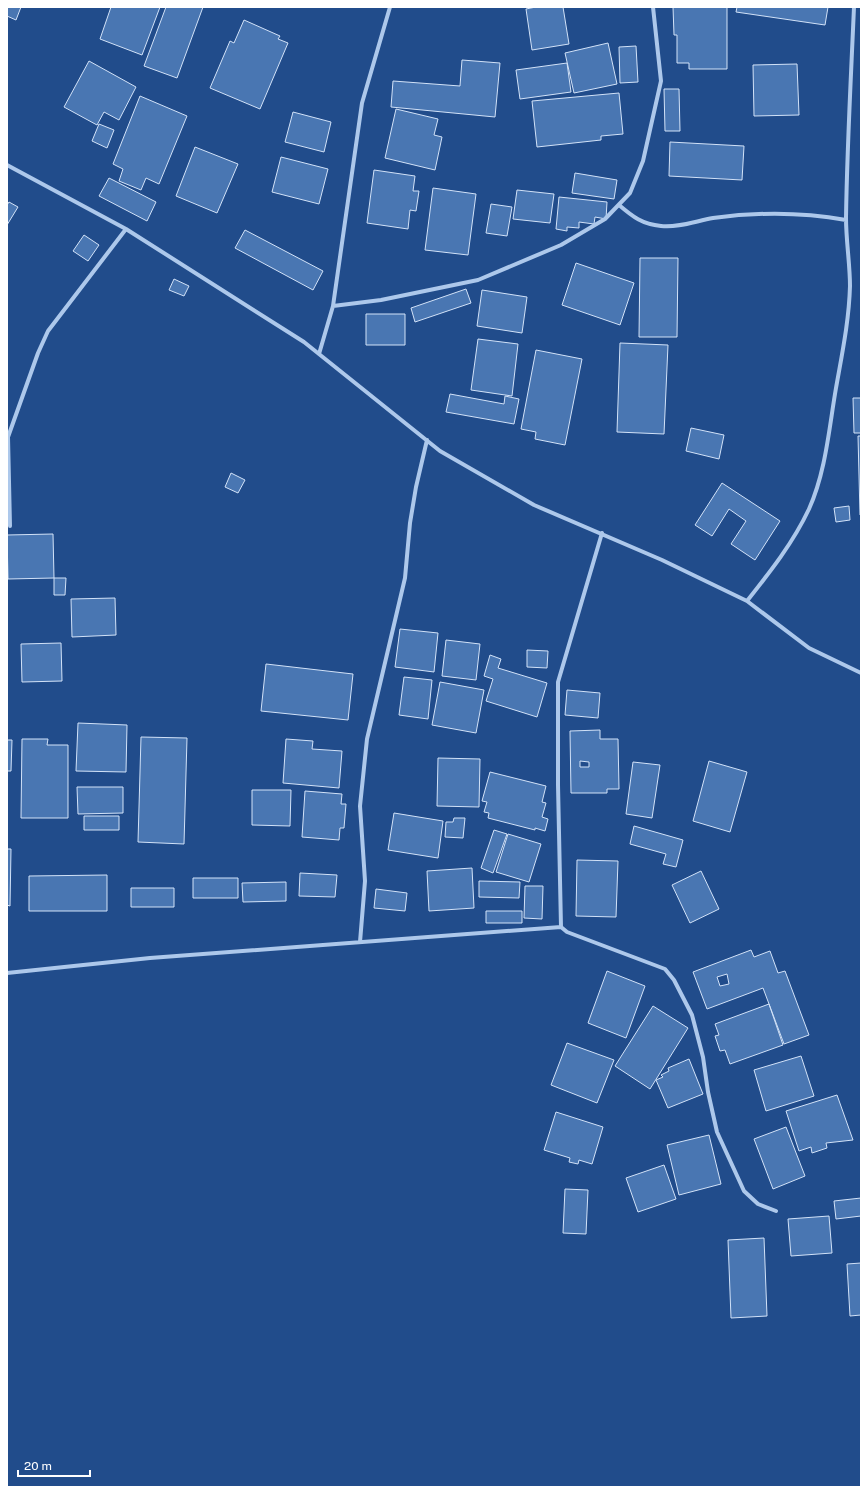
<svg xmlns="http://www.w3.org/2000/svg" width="868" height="1494" viewBox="0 0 868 1494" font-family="'Public Sans',sans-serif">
  <rect width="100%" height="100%" fill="#214c8b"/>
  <path fill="#4976b2" stroke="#d2e2f8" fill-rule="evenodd" d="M7,7H21L16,20L7,16Z
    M111,7H160L142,55L100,39Z
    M166,7H203L177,78L144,66Z
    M536,7H563L569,44L532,50L526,9Z
    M673,7H727V69H689V63H677V35H674Z
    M737,7H828L825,25L736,12Z
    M244,20L280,36L278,39L288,43L260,109L210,88L230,41L234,43Z
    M608,43L617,84L574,93L565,53Z
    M636,46L638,82L620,83L619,47Z
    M462,60L500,63L495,117L391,107L393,81L460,86Z
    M89,61L136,87L119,120L104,112L97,125L64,107Z
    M567,63L571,92L520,99L516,70Z
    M797,64L799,115L754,116L753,65Z
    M664,89H679L680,131H665Z
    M619,93L623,134L601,136V140L537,147L532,101Z
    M140,96L187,116L159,184L146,178L141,190L119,181L123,169L113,164Z
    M396,109L438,119L434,135L442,137L435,170L385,158Z
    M293,112L331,122L324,152L285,142Z
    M99,124L114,130L107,148L92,141Z
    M670,142L744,146L742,180L669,176Z
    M195,147L238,164L217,213L176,196Z
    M281,157L328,169L319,204L272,192Z
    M374,170L415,176L413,191H419L416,211L410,210L408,229L367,223Z
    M575,173L617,180L614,199L572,193Z
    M109,178L156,202L147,221L99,196Z
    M433,188L476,194L468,255L425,250Z
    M517,190L554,194L550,223L513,219Z
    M559,197L607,202L606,219L595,217L594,224L579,222V228L567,227V231L556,229Z
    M9,202L18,207L7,225V205Z
    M491,204L512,207L507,236L486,233Z
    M245,230L323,271L313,290L235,248Z
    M84,235L99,245L88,261L73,251Z
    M640,258H678L677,337H639Z
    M576,263L634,283L620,325L562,305Z
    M174,279L189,286L184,296L169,290Z
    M466,289L471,303L415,322L411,308Z
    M482,290L527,297L522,333L477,326Z
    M366,314H405V345H366Z
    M478,339L518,344L512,396L471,390Z
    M620,343L668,345L664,434L617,432Z
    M536,350L582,359L565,445L535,439L536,432L521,429Z
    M450,394L504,404L505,396L519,399L514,424L446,412Z
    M853,398H861V433H854Z
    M691,428L724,435L719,459L686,451Z
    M858,436H861V515H860Z
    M231,473L245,480L238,493L225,487Z
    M722,483L780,521L755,560L731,544L746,521L729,509L712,536L695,525Z
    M849,506L850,520L836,522L834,508Z
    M53,534L54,578L8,579L7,535Z
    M54,578H66L65,595H54Z
    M115,598L116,635L72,637L71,599Z
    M400,629L438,633L434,672L395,667Z
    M446,640L480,644L476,680L442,676Z
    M61,643L62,681L22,682L21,644Z
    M527,650L548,651L547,668L527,667Z
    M490,655L501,659L498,668L547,683L537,717L486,701L493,679L484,676Z
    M266,664L353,674L348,720L261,711Z
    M404,677L432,680L428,719L399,715Z
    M440,682L484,690L476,733L432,725Z
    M567,690L600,693L598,718L565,715Z
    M78,723L127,725L126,772L76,771Z
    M600,730V739H618L619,789H607V793H571L570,731ZM580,761L589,762V767H580Z
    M141,737L187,738L184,844L138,842Z
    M22,739H48L47,745H68V818H21Z
    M286,739L313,741L312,749L342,751L339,788L283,783Z
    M7,740H12L11,771H7Z
    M438,758L480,759L479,807L437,806Z
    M709,761L747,772L730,832L693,821Z
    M633,762L660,765L652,818L626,814Z
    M490,772L546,786L542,802L546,803L542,817L548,819L545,831L535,828V830L488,818L489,813L484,812L487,802L482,801Z
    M77,787H123V813L78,814Z
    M252,790H291L290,826L252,825Z
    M305,791L342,794L341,804H346L344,828H340L339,840L302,837Z
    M394,813L443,821L438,858L388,850Z
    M84,816H119V830H84Z
    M454,818H465L463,838L445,837L446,822H453Z
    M634,826L683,840L676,867L663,864L666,854L630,844Z
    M494,830L507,834L493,873L481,868Z
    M508,834L541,844L529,882L496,872Z
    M7,849H11L10,906L7,905Z
    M577,860L618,861L616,917L576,916Z
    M472,868L474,908L429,911L427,871Z
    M701,871L719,909L690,923L672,885Z
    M300,873L337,875L335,897L299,896Z
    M107,875V911H29V876Z
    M193,878H238V898H193Z
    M479,881L520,882L519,898L479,897Z
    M286,882V901L243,902L242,883Z
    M525,886H543L542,919L524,918Z
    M131,888H174V907H131Z
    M376,889L407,893L405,911L374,908Z
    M486,911H522V923H486Z
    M751,950L754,957L770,951L778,973L785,971L809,1035L784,1044L763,988L707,1009L693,972ZM727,974L729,984L720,986L717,977Z
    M607,971L645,986L626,1038L588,1023Z
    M769,1004L783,1045L730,1064L725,1050L720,1051L715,1036L719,1035L715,1024Z
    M653,1006L688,1028L650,1089L615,1066Z
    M567,1043L614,1060L597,1103L551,1085Z
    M801,1056L814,1096L766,1111L754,1070Z
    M689,1059L703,1094L668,1108L656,1080L663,1077L661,1075L669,1071L668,1068Z
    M837,1095L853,1140L826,1143L827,1148L812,1153L811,1147L799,1151L786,1111Z
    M556,1112L603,1127L592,1164L579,1160L578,1164L569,1162L570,1158L544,1150Z
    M786,1127L805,1176L773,1189L754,1139Z
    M709,1135L721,1184L679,1195L667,1145Z
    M664,1165L676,1199L638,1212L626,1178Z
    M565,1189L588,1190L586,1234L563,1233Z
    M861,1198V1216L836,1219L834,1201Z
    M829,1216L832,1253L791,1256L788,1219Z
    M764,1238L767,1316L731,1318L728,1240Z
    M861,1263V1315L850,1316L847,1264Z"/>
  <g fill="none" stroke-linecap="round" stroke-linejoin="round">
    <path stroke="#adc8eb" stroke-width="4" d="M7,165L126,229L304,342L440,451L534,505L662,560L747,601L809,648L861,673
      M619,205C633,217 642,224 661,226C678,228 696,221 713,218C757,212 802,212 846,220
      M333,306L381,300L478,280L561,245L605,219L630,193L643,161L661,81L653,7
      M319,354L333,306L362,103L390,7
      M10,526L8,437L38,353L48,331L126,229
      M602,533L558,682V785L561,927L567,932L665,969L674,980L692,1015L703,1057L708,1092L717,1132L744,1191L758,1204L776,1211
      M747,601C770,572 793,543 809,509C826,471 829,428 836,388C842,354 849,321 850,286C850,264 846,241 846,218C847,148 851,77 854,7
      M360,942L365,881L360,806L367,739L405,578L410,523L416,487L427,440
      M7,973L150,958L561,927"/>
  </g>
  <rect width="868" height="1494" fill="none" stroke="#ffffff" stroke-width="16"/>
  <path d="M18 1470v6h72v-6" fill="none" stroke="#ffffff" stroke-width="2"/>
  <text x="24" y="1470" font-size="12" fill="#ffffff" stroke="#214c8b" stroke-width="3" paint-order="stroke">20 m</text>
</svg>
